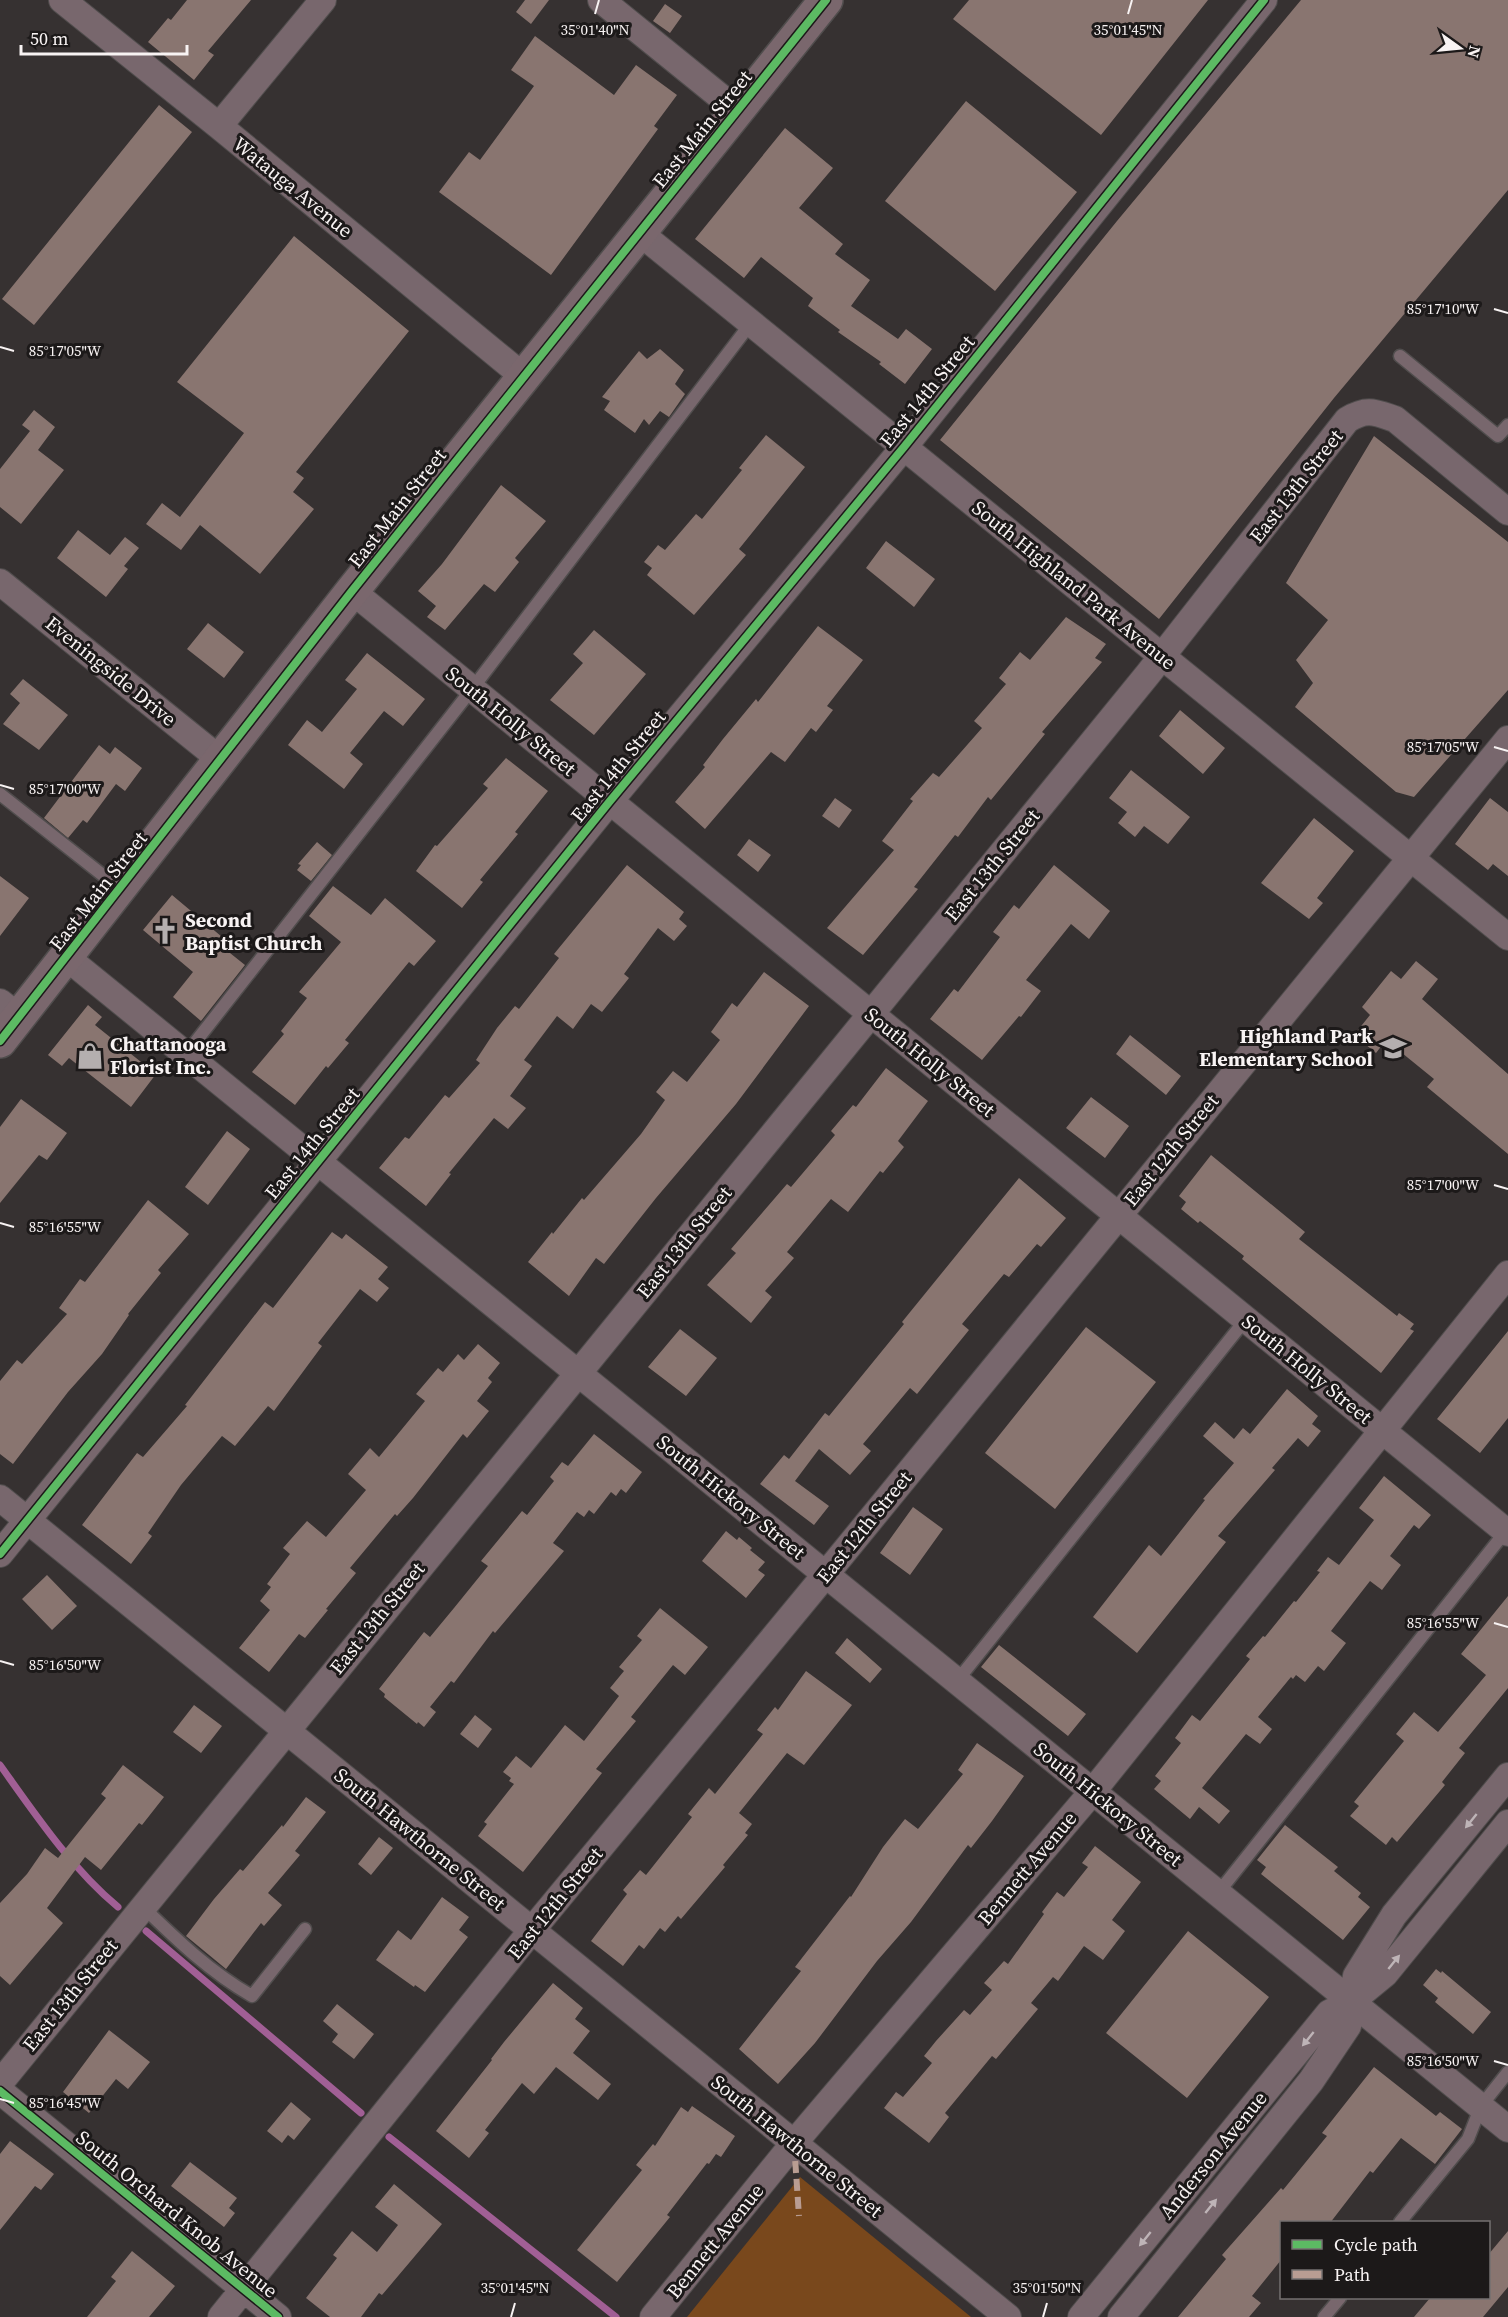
<svg xmlns="http://www.w3.org/2000/svg" width="1508" height="2317" viewBox="0 0 1508 2317" font-family="'Source Serif 4',serif">
  <rect width="100%" height="100%" fill="#363131"/>
  <path fill="#79481c" d="M800,2177L971,2317H687Z"/>
  <g fill="none" stroke-linecap="round" stroke-linejoin="round">
    <path stroke="#a15f95" stroke-width="7" d="M0,1765C35,1814 72,1869 118,1907
      M146,1931L361,2113
      M389,2137L616,2317"/>
  </g>
  <path fill="#897570" d="M187,0H251L208,51L214,55L194,80L148,42L168,18L171,20Z
    M525,0H549L531,24L516,12Z
    M969,0H1208L1101,135L953,19Z
    M1301,0H1508V190L1334,398L1159,619L940,440L1117,221Z
    M665,4L682,16L670,33L653,21Z
    M535,36L614,95L636,65L677,95L654,126L658,129L551,275L439,192L469,152L480,160L534,86L511,70Z
    M966,101L1077,192L995,291L885,201Z
    M159,105L192,132L34,325L2,299Z
    M785,128L833,168L799,208L843,244L835,254L870,280L851,306L898,339L906,329L932,349L905,384L879,364L881,362L838,332L840,330L808,306L813,298L761,257L744,278L695,239Z
    M294,236L409,331L296,472L304,478L293,492L314,509L260,574L200,525L181,550L146,524L162,503L180,517L244,433L177,382Z
    M660,349L684,370L675,384L685,394L669,417L660,411L649,425L644,419L635,433L604,410L610,401L602,397L639,351L647,359Z
    M34,410L55,427L38,450L64,470L21,524L0,507V469L30,431L22,425Z
    M766,435L805,467L739,549L746,555L694,615L647,575L652,568L644,562L658,545L665,550L696,514L702,519L742,470L739,468Z
    M1374,436L1508,542V690L1414,797L1396,792L1295,707L1313,683L1296,660L1328,620L1286,583Z
    M501,485L546,521L515,558L519,562L495,592L484,584L445,630L427,617L436,606L418,591L442,564Z
    M78,530L110,555L125,537L139,548L124,566L128,569L106,597L57,558Z
    M886,541L935,579L914,607L866,568Z
    M1066,617L1106,644L1095,658L1102,662L1042,732L1045,734L991,800L988,797L958,837L955,835L914,887L918,889L863,955L827,928L894,850L882,841L913,801L910,799L933,773L939,777L982,728L974,721L1006,684L999,678L1020,652L1030,660Z
    M208,623L244,652L224,678L187,649Z
    M818,626L863,660L827,706L833,710L816,732L811,728L785,762L771,752L705,829L675,802L705,767L703,765L723,739L756,699L758,702Z
    M594,630L646,674L594,735L550,700L583,663L573,654Z
    M367,653L425,699L403,726L384,711L350,753L363,764L344,789L288,745L307,720L322,732L357,689L345,680Z
    M23,679L68,715L39,750L3,724L20,703L10,694Z
    M1180,710L1225,748L1203,774L1159,736Z
    M99,745L110,754L115,747L142,768L125,791L116,784L87,823L83,820L68,838L44,818Z
    M506,758L548,791L515,832L518,834L480,880L483,882L462,908L416,871L435,845L437,846L488,788L483,784Z
    M1131,770L1190,817L1168,844L1144,826L1135,837L1118,823L1127,812L1109,798Z
    M835,798L852,810L839,828L822,816Z
    M1490,798L1508,812V876L1493,864L1488,870L1455,844Z
    M1314,818L1354,851L1317,898L1323,903L1309,919L1261,883Z
    M749,839L771,855L758,872L737,855Z
    M317,842L332,855L311,881L297,870L301,865L298,864Z
    M627,865L684,912L679,919L687,926L674,941L658,928L624,974L629,978L602,1012L591,1004L573,1029L557,1016L524,1060L532,1066L510,1096L526,1108L508,1129L494,1118L449,1173L451,1174L426,1206L379,1168L405,1137L409,1139L445,1095L449,1098L480,1063L476,1060L497,1028L515,1006L519,1009L559,958L554,954Z
    M1054,865L1110,911L1089,939L1071,924L1026,980L1041,991L1021,1017L1019,1016L982,1060L930,1019L954,989L958,992L1000,937L993,932L1014,905L1019,909Z
    M0,876L29,898L0,936Z
    M333,886L371,915L385,898L436,941L414,966L409,962L345,1040L349,1043L328,1068L326,1066L295,1105L252,1072L284,1034L281,1031L307,998L299,992L341,942L309,916Z
    M172,895L234,947L230,953L245,965L201,1021L173,997L193,972L143,930Z
    M1416,961L1438,979L1422,999L1508,1074V1154L1427,1087L1434,1079L1386,1040L1376,1053L1354,1035L1370,1015L1362,1007L1391,971L1401,979Z
    M764,972L809,1006L736,1104L656,1198L604,1264L596,1258L569,1296L528,1262L552,1232L553,1234L582,1198L584,1200L641,1134L665,1100L656,1092L673,1071L687,1082L720,1040L711,1032L732,1003L737,1007Z
    M88,1005L102,1017L95,1025L156,1074L131,1107L69,1058L62,1066L48,1055Z
    M1130,1035L1181,1076L1166,1095L1116,1054Z
    M886,1068L928,1101L898,1141L904,1147L883,1173L880,1171L848,1212L831,1199L787,1252L794,1258L765,1291L772,1297L751,1323L707,1285L736,1253L731,1249L787,1184L791,1187L835,1135L831,1131L853,1105L856,1107Z
    M1091,1097L1129,1126L1105,1158L1066,1128Z
    M21,1099L67,1133L47,1160L39,1155L0,1203V1127Z
    M227,1131L250,1149L208,1205L185,1187Z
    M1211,1155L1305,1232L1299,1239L1397,1316L1399,1313L1414,1324L1410,1329L1414,1331L1381,1373L1242,1259L1244,1256L1200,1221L1198,1223L1181,1209L1186,1202L1179,1196Z
    M1019,1178L1066,1218L1041,1247L1037,1244L1009,1277L1004,1274L962,1324L969,1330L917,1394L910,1388L863,1444L871,1451L850,1475L819,1449L795,1481L829,1506L814,1525L760,1484L784,1455L789,1459L825,1413L829,1416L904,1324L902,1322Z
    M148,1200L189,1234L158,1270L161,1273L128,1314L129,1315L102,1354L68,1392L13,1464L0,1454V1381L17,1360L22,1364L67,1314L59,1308L80,1279L85,1282Z
    M332,1232L342,1239L346,1234L388,1267L378,1279L389,1288L377,1302L360,1289L318,1343L322,1346L274,1411L268,1406L235,1446L222,1436L181,1485L148,1533L152,1536L131,1564L82,1525L137,1453L143,1457L187,1406L185,1405L265,1302L273,1308Z
    M1086,1327L1156,1382L1055,1509L985,1453Z
    M680,1329L717,1358L686,1396L648,1367Z
    M1508,1331V1418L1480,1453L1437,1419Z
    M478,1344L500,1363L488,1378L492,1382L477,1401L489,1411L467,1438L463,1434L413,1498L397,1516L395,1514L350,1568L356,1573L326,1609L328,1610L305,1638L299,1634L269,1672L239,1648L270,1610L260,1601L271,1587L267,1584L290,1554L283,1548L307,1521L326,1537L366,1490L348,1474L370,1448L379,1457L425,1401L416,1394L438,1368L443,1372L458,1354L464,1360Z
    M1287,1389L1318,1416L1312,1424L1321,1431L1308,1447L1298,1438L1272,1468L1275,1470L1218,1536L1226,1542L1137,1653L1093,1617L1149,1545L1161,1556L1205,1500L1203,1499L1234,1463L1203,1436L1215,1422L1234,1439L1243,1428L1250,1434Z
    M594,1434L642,1472L626,1493L621,1489L616,1496L611,1492L594,1514L589,1510L584,1517L577,1512L553,1543L564,1551L495,1633L493,1631L454,1683L451,1681L430,1707L436,1712L424,1727L418,1722L417,1724L384,1697L385,1694L379,1689L424,1632L430,1637L454,1608L488,1566L481,1561L522,1511L527,1515L554,1481L550,1477L562,1462L568,1466Z
    M1384,1476L1431,1515L1419,1529L1414,1525L1390,1556L1401,1565L1382,1590L1370,1581L1331,1631L1346,1643L1324,1671L1318,1666L1305,1682L1296,1675L1293,1679L1291,1677L1258,1717L1272,1729L1260,1744L1246,1734L1202,1788L1230,1811L1219,1824L1199,1807L1190,1819L1154,1789L1161,1781L1155,1776L1181,1743L1175,1738L1192,1715L1200,1721L1250,1659L1246,1656L1263,1636L1265,1637L1294,1601L1296,1602L1320,1572L1317,1571L1328,1557L1339,1565L1374,1520L1359,1508Z
    M913,1507L943,1529L910,1575L880,1553Z
    M726,1531L737,1540L739,1537L752,1548L750,1550L765,1562L758,1570L765,1575L746,1598L702,1561Z
    M47,1575L77,1606L52,1630L22,1599Z
    M1508,1596V1688L1459,1748L1465,1753L1442,1782L1445,1785L1397,1842L1392,1837L1386,1845L1350,1816L1359,1806L1354,1802L1404,1741L1396,1734L1414,1712L1438,1732L1486,1675L1461,1654Z
    M660,1608L708,1647L685,1675L673,1665L631,1717L636,1721L596,1769L602,1773L523,1872L478,1836L487,1824L484,1822L514,1784L509,1781L511,1778L503,1772L516,1756L531,1768L565,1725L584,1741L619,1696L610,1688L624,1671L619,1667L642,1640L637,1636Z
    M847,1638L882,1669L870,1683L835,1653Z
    M999,1645L1086,1714L1068,1736L981,1667Z
    M806,1671L852,1705L804,1765L787,1753L739,1813L752,1824L745,1833L748,1835L723,1865L725,1867L681,1919L678,1916L665,1932L660,1928L644,1949L639,1945L623,1966L591,1941L627,1894L623,1890L640,1870L646,1875L692,1817L688,1814L709,1788L715,1794L763,1734L757,1730L775,1707L778,1710Z
    M194,1705L222,1726L201,1753L173,1732Z
    M475,1715L492,1729L478,1748L460,1734Z
    M977,1743L1024,1776L992,1821L971,1848L968,1845L911,1922L877,1961L815,2043L778,2084L739,2049L801,1971L795,1967L850,1896L851,1897L883,1847L905,1819L918,1829L963,1774L958,1770Z
    M123,1765L164,1797L142,1825L139,1823L101,1870L85,1857L47,1908L63,1923L10,1985L0,1976V1903L27,1874L45,1848L58,1858L106,1798L101,1794Z
    M306,1797L326,1812L295,1851L300,1855L268,1893L282,1905L264,1926L261,1923L226,1969L186,1936L214,1899L240,1869L243,1871L282,1825L283,1827Z
    M1285,1825L1338,1867L1334,1871L1361,1893L1358,1897L1370,1907L1343,1940L1261,1874L1266,1867L1257,1860Z
    M379,1837L393,1848L371,1875L358,1864Z
    M1095,1846L1141,1882L1112,1920L1125,1931L1103,1960L1084,1946L1058,1981L1053,1977L1031,2003L1038,2009L996,2059L992,2056L945,2113L949,2117L929,2143L884,2108L896,2092L903,2097L932,2063L924,2056L936,2041L964,2010L970,2015L992,1990L984,1983L1004,1961L1008,1964L1044,1914L1042,1912L1057,1892L1064,1897L1088,1867L1082,1863Z
    M442,1897L469,1917L459,1930L468,1937L425,1992L415,1985L414,1987L376,1960L398,1930L411,1940Z
    M1188,1931L1269,1997L1187,2098L1106,2033Z
    M1436,1969L1441,1973L1442,1971L1491,2012L1473,2034L1435,2002L1438,1998L1423,1985Z
    M553,1983L583,2008L575,2019L590,2031L573,2053L611,2084L598,2100L556,2067L534,2094L522,2083L485,2130L489,2133L469,2158L436,2131L492,2060L491,2059L504,2042Z
    M337,2004L374,2034L354,2059L332,2042L338,2034L323,2021Z
    M109,2030L150,2062L128,2089L116,2079L89,2113L63,2092Z
    M1374,2067L1436,2116L1440,2112L1462,2129L1435,2164L1401,2138L1373,2173L1370,2171L1330,2223H1281V2260L1252,2296L1261,2303L1249,2317H1178L1226,2259L1222,2255L1281,2188L1283,2190L1327,2136L1322,2133Z
    M291,2102L311,2119L294,2140L288,2135L282,2143L267,2131Z
    M692,2106L735,2136L721,2157L716,2154L709,2164L707,2163L667,2215L670,2217L617,2282L577,2250L642,2170L636,2165L653,2144L655,2146L681,2107L688,2112Z
    M10,2141L54,2174L41,2190L35,2186L0,2230V2154Z
    M190,2162L237,2198L229,2208L235,2213L224,2227L171,2186Z
    M394,2184L442,2224L382,2295L379,2293L361,2317H330L306,2298L337,2258L333,2255L352,2231L377,2252L398,2225L375,2207Z
    M1508,2231V2287L1483,2317H1414L1430,2298H1488V2255Z
    M132,2251L175,2286L149,2317H87L116,2281L111,2277Z"/>
  <g fill="none" stroke-linecap="round" stroke-linejoin="round">
    <defs>
      <path id="service" d="M1400,356L1498,436L1508,425
        M0,794L119,888
        M186,1054L472,689L751,323
        M957,1681L1246,1319
        M1218,1893L1506,1531
        M142,1906C177,1940 210,1972 252,1996L305,1929
        M1400,2222L1468,2139L1481,2106L1508,2072
        M1324,2317L1340,2298"/>
      <path id="minor" d="M62,0L219,126L523,376
        M601,0L738,111
        M219,126L323,0
        M640,233L1508,937
        M0,582L221,760
        M352,591L1508,1533
        M66,957L1508,2129
        M0,1002L19,1017
        M0,1498L1008,2317
        M0,1554L610,801L904,447L1264,0
        M0,2083L1148,674L1347,420C1367,408 1374,412 1395,419L1508,512
        M0,2091L278,2317
        M221,2317L532,1930L826,1574L1508,739
        M653,2317L794,2143L1093,1791L1508,1274
        M1081,2317L1329,2013L1351,2002L1385,1974L1508,1823
        M1121,2317L1311,2081L1348,2026L1356,1976L1394,1915L1508,1776"/>
      <path id="primary" d="M0,1041L352,591L826,0"/>
    </defs>
    <use href="#service" stroke="#504d4d" stroke-width="15"/>
    <use href="#minor" stroke="#504d4d" stroke-width="28"/>
    <use href="#primary" stroke="#504d4d" stroke-width="36"/>
    <use href="#service" stroke="#78676d" stroke-width="12"/>
    <use href="#minor" stroke="#78676d" stroke-width="26"/>
    <use href="#primary" stroke="#7a676d" stroke-width="33"/>
    <path stroke="#b99d93" stroke-width="6" stroke-dasharray="12 6" stroke-linecap="butt" d="M794,2143L799,2216"/>
    <defs>
      <path id="cycleway" d="M0,1041L352,591L826,0
        M0,1554L610,801L904,447L1264,0
        M0,2091L278,2317"/>
    </defs>
    <use href="#cycleway" stroke="#1c1919" stroke-width="11"/>
    <use href="#cycleway" stroke="#5cba63" stroke-width="8"/>
  </g>
  <defs><path id="oneway-solid" d="M-6-.8H1V-3.2L6.5 0L1 3.2V.8H-6Z" transform="scale(1.5)"/></defs>
  <g fill="#beb4b7">
    <use href="#oneway-solid" transform="translate(1471 1821) rotate(129)"/>
    <use href="#oneway-solid" transform="translate(1394 1962) rotate(-51)"/>
    <use href="#oneway-solid" transform="translate(1308 2039) rotate(129)"/>
    <use href="#oneway-solid" transform="translate(1211 2206) rotate(-51)"/>
    <use href="#oneway-solid" transform="translate(1145 2239) rotate(129)"/>
  </g>
  <path fill="none" stroke="#f8f3f3" stroke-width="2" d="M595,14L599,0M1128,14L1132,0M1494,309L1508,313M0,347L14,351M1494,747L1508,751M0,785L14,789M1494,1185L1508,1189M0,1223L14,1227M1494,1623L1508,1627M0,1661L14,1665M1494,2061L1508,2065M0,2099L14,2103M511,2317L515,2303M1043,2317L1047,2303"/>
  <defs>
    <symbol id="church-bare" viewBox="-9 -9 18 18"><path d="M-1.2-6h2.4v3.5h3.3v2.4h-3.3V6h-2.4V-.1h-3.3v-2.4h3.3Z" fill="#b4afaf" stroke="#1c1919" stroke-width="2.5" paint-order="stroke"/></symbol>
    <symbol id="school-bare" viewBox="-9 -9 18 18"><path d="M0-5L7-2L0 1L-7-2ZM-4 1L0 2.5L4 1V4Q0 6-4 4Z" fill="#b4afaf" stroke="#1c1919" stroke-width="2.5" paint-order="stroke"/></symbol>
    <symbol id="shop-bare" viewBox="-9 -9 18 18"><path d="M-5-2.5h2.3a2.7 3.5 0 0 1 5.4 0H5L5.5 6h-11ZM-1.5-2.5h3a1.5 2.3 0 0 0-3 0Z" fill="#b4afaf" stroke="#1c1919" stroke-width="2.5" paint-order="stroke"/></symbol>
  </defs>
  <g fill-rule="evenodd">
    <use href="#church-bare" x="146" y="912" width="38" height="38"/>
    <use href="#school-bare" x="1374" y="1029" width="38" height="38"/>
    <use href="#shop-bare" x="71" y="1037" width="38" height="38"/>
  </g>
  <g text-anchor="middle" dominant-baseline="central" stroke-width="6" stroke-linejoin="round" paint-order="stroke">
    <g font-size="20" fill="#f8f3f3" stroke="#1c1919">
      <text transform="translate(702 129) rotate(-51)">East Main Street</text>
      <text transform="translate(293 187) rotate(39)">Watauga Avenue</text>
      <text transform="translate(927 391) rotate(-51)">East 14th Street</text>
      <text transform="translate(1296 486) rotate(-52)">East 13th Street</text>
      <text transform="translate(397 508) rotate(-52)">East Main Street</text>
      <text transform="translate(1074 585) rotate(39)">South Highland Park Avenue</text>
      <text transform="translate(111 671) rotate(39)">Eveningside Drive</text>
      <text transform="translate(511 721) rotate(39)">South Holly Street</text>
      <text transform="translate(618 766) rotate(-51)">East 14th Street</text>
      <text transform="translate(992 865) rotate(-51)">East 13th Street</text>
      <text transform="translate(98 891) rotate(-52)">East Main Street</text>
      <text transform="translate(930 1062) rotate(39)">South Holly Street</text>
      <text transform="translate(312 1143) rotate(-51)">East 14th Street</text>
      <text transform="translate(1171 1150) rotate(-51)">East 12th Street</text>
      <text transform="translate(684 1242) rotate(-51)">East 13th Street</text>
      <text transform="translate(1307 1369) rotate(39)">South Holly Street</text>
      <text transform="translate(731 1497) rotate(39)">South Hickory Street</text>
      <text transform="translate(864 1527) rotate(-51)">East 12th Street</text>
      <text transform="translate(377 1618) rotate(-51)">East 13th Street</text>
      <text transform="translate(1108 1804) rotate(39)">South Hickory Street</text>
      <text transform="translate(420 1839) rotate(39)">South Hawthorne Street</text>
      <text transform="translate(1027 1868) rotate(-50)">Bennett Avenue</text>
      <text transform="translate(555 1903) rotate(-51)">East 12th Street</text>
      <text transform="translate(70 1995) rotate(-51)">East 13th Street</text>
      <text transform="translate(797 2146) rotate(39)">South Hawthorne Street</text>
      <text transform="translate(1213 2155) rotate(-51)">Anderson Avenue</text>
      <text transform="translate(177 2214) rotate(39)">South Orchard Knob Avenue</text>
      <text transform="translate(715 2241) rotate(-51)">Bennett Avenue</text>
    </g>
    <g font-size="20" font-weight="bold" fill="#f8f3f3" stroke="#1c1919" text-anchor="start">
      <text x="185" y="920">Second<tspan x="185" dy="23">Baptist Church</tspan></text>
      <text x="1373" y="1036" text-anchor="end">Highland Park<tspan x="1373" dy="23">Elementary School</tspan></text>
      <text x="110" y="1044">Chattanooga<tspan x="110" dy="23">Florist Inc.</tspan></text>
    </g>
  </g>
  <g font-size="15" text-anchor="middle" fill="#f8f3f3" stroke="#1c1919" stroke-width="6" stroke-linejoin="round" paint-order="stroke">
    <text x="595" y="35">35°01'40"N</text>
    <text x="1128" y="35">35°01'45"N</text>
    <text x="1443" y="314">85°17'10"W</text>
    <text x="65" y="356">85°17'05"W</text>
    <text x="1443" y="752">85°17'05"W</text>
    <text x="65" y="794">85°17'00"W</text>
    <text x="1443" y="1190">85°17'00"W</text>
    <text x="65" y="1232">85°16'55"W</text>
    <text x="1443" y="1628">85°16'55"W</text>
    <text x="65" y="1670">85°16'50"W</text>
    <text x="1443" y="2066">85°16'50"W</text>
    <text x="65" y="2108">85°16'45"W</text>
    <text x="515" y="2293">35°01'45"N</text>
    <text x="1047" y="2293">35°01'50"N</text>
  </g>
  <rect x="1280" y="2221" width="210" height="78" fill="#1c1919" stroke="#747070" stroke-width="1.5"/>
  <rect x="1292" y="2240" width="30" height="9" fill="#5cba63" stroke="#747070" stroke-width="1.5"/>
  <text x="1334" y="2251" font-size="18" fill="#f8f3f3">Cycle path</text>
  <rect x="1292" y="2270" width="30" height="9" fill="#b99d93" stroke="#747070" stroke-width="1.5"/>
  <text x="1334" y="2281" font-size="18" fill="#f8f3f3">Path</text>
  <g transform="translate(1460 48) rotate(105)" stroke="#1c1919" stroke-width="4.5" paint-order="stroke">
  <path d="M0-4.5L10 22L0 15L-10 22Z" fill="#f8f3f3"/>
  <text y="-9" font-size="16" font-weight="bold" text-anchor="middle" fill="#f8f3f3">N</text>
  </g>
  <path d="M21 45v9h166v-9" fill="none" stroke="#f8f3f3" stroke-width="3"/>
  <text x="30" y="45" font-size="18" fill="#f8f3f3" stroke="#1c1919" stroke-width="4.5" paint-order="stroke">50 m</text>
</svg>
